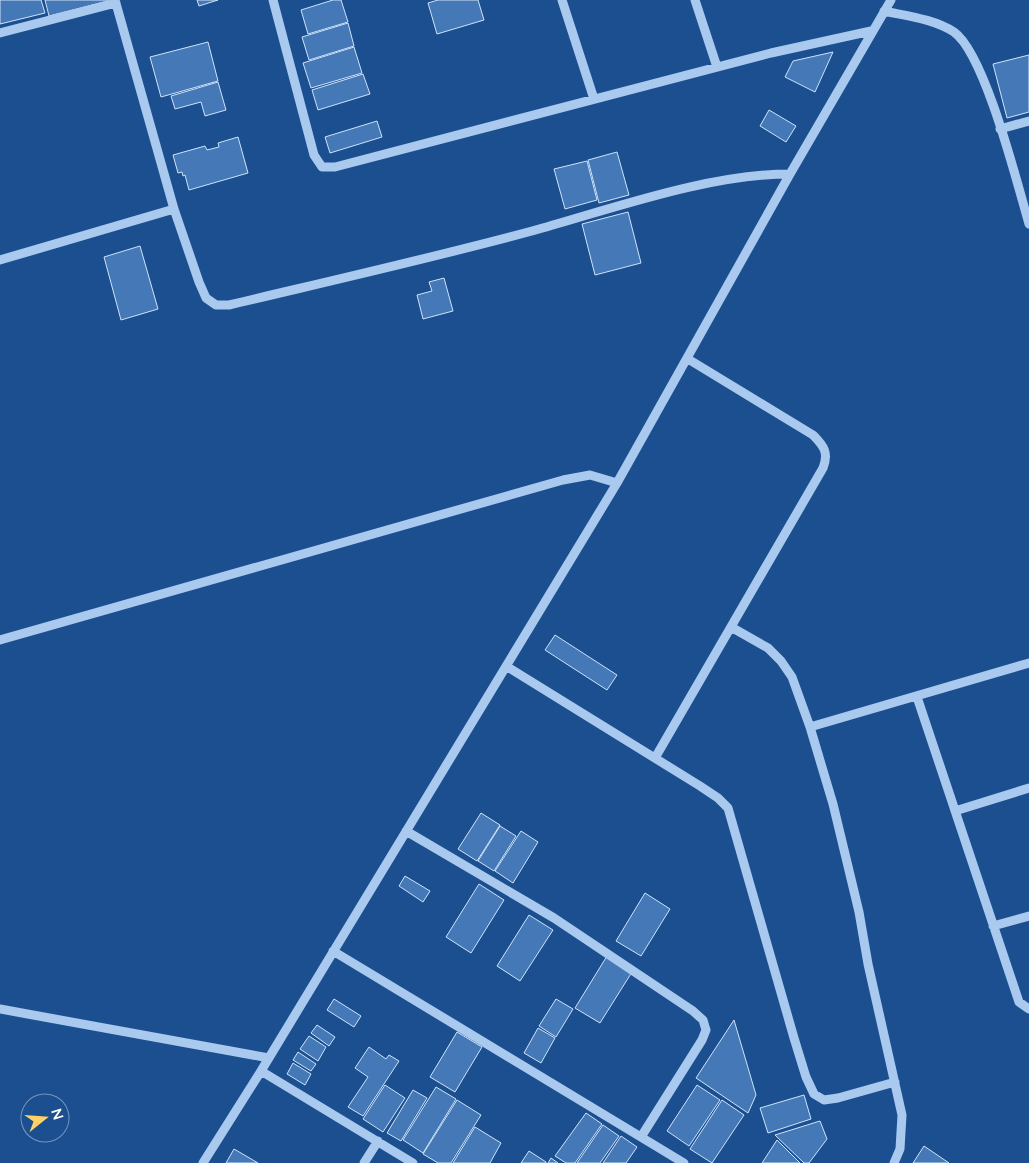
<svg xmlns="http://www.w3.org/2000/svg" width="1029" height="1163" viewBox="0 0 1029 1163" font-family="Lato,sans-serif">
  <rect width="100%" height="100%" fill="#1b4f8f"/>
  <path fill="#4478b7" stroke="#cfe3fa" d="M0,0H41L45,13L0,24Z
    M45,0H108V1L49,16Z
    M197,0H218L199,6Z
    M333,0H341L348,22L308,34L301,10Z
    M438,0H478L484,20L437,34L428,3Z
    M348,23L354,46L309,60L302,37Z
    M208,42L218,81L161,97L150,57Z
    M354,47L362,73L311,88L303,63Z
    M833,52L815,92L785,77L793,61Z
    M1029,55V112L1007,118L993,64Z
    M363,74L370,94L318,110L312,90Z
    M218,82L226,110L205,116L201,102L175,109L171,96Z
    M769,110L796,126L786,142L760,126Z
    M377,121L382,137L330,153L325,137Z
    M238,137L248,173L189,190L185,175L183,176L182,172L178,173L173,155L205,146L207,150L219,147L218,143Z
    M617,152L629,195L599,203L588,160Z
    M587,161L597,200L565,209L554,169Z
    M628,212L641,263L595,275L582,224Z
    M140,246L158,309L121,320L104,257Z
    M444,278L453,311L423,319L417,295L432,291L429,282Z
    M555,635L617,675L607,690L545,650Z
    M481,813L500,825L477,861L458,849Z
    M500,826L516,836L494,871L478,861Z
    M521,831L538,842L513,883L495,871Z
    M405,876L430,891L423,902L399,886Z
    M479,884L504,900L471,953L446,937Z
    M645,893L670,909L641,956L616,941Z
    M529,915L553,930L520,981L497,966Z
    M607,956L632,972L600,1023L575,1008Z
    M334,999L361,1016L354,1027L327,1010Z
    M556,999L573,1009L556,1037L539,1026Z
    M734,1020L756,1095L748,1113L696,1078Z
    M317,1025L335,1037L329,1046L311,1033Z
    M538,1028L555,1038L541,1063L524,1053Z
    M457,1032L482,1047L455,1092L430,1077Z
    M309,1036L326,1047L318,1061L300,1049Z
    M369,1047L386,1059L389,1055L399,1061L363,1116L348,1107L368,1077L355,1068Z
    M298,1052L316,1064L311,1071L293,1060Z
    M293,1063L311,1074L305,1085L287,1074Z
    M385,1085L405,1098L383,1132L363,1119Z
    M697,1085L720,1100L689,1146L667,1131Z
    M436,1087L456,1099L423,1153L403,1140Z
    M413,1090L427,1098L401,1141L387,1133Z
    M804,1095L811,1119L768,1133L760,1108Z
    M457,1100L481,1115L451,1163H438L423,1154Z
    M722,1100L744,1115L712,1163L690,1149Z
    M586,1113L602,1124L575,1163H566L555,1156Z
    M820,1121L827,1139L809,1163H804L775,1135Z
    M603,1125L619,1136L600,1163H577Z
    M475,1127L501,1143L490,1163H453Z
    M621,1136L637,1147L626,1163H603Z
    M777,1140L800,1163H762Z
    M924,1146L949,1163H913Z
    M234,1149L258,1163H226Z
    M529,1151L546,1162V1163H521Z
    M551,1158L558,1163H548Z"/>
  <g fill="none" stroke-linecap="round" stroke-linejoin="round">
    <path stroke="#a9c9ee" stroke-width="9" d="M115,0L174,209L199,282L206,298L216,305H229C330,281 432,258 532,231C612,209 708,174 790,174
      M273,0L314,155L322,167H335L771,53L871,31
      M562,0L594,99
      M695,0L717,67
      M884,11C907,16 934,19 954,32C985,54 1017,183 1029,224
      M0,33L116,3
      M1000,129L1029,121
      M0,260L174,209
      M731,627L768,648L781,661L792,677L810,727L833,804L859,912L868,964L902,1115L900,1149L894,1163
      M0,640L563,480L590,475L617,483
      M506,666L700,786L718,798L728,808L794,1038L806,1077L814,1094L824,1100L838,1098L895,1082
      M917,697L1019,1002L1029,1009
      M810,727L1029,663
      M655,758L823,468C829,453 824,446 813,435L688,359
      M955,811L1029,788
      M406,831L554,918L693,1011L703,1020L706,1030L702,1040L641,1137
      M993,926L1029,916
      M333,951L684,1163
      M0,1009L269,1058
      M261,1071L413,1163
      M203,1163L261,1071L617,483L790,174L891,0
      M364,1163L378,1141"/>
  </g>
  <g transform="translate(45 1118) rotate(73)"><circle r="24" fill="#1b4f8f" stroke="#7695bc"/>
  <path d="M0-4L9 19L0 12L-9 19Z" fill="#ffd166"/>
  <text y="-8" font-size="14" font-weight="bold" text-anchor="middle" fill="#ffffff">N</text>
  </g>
</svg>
